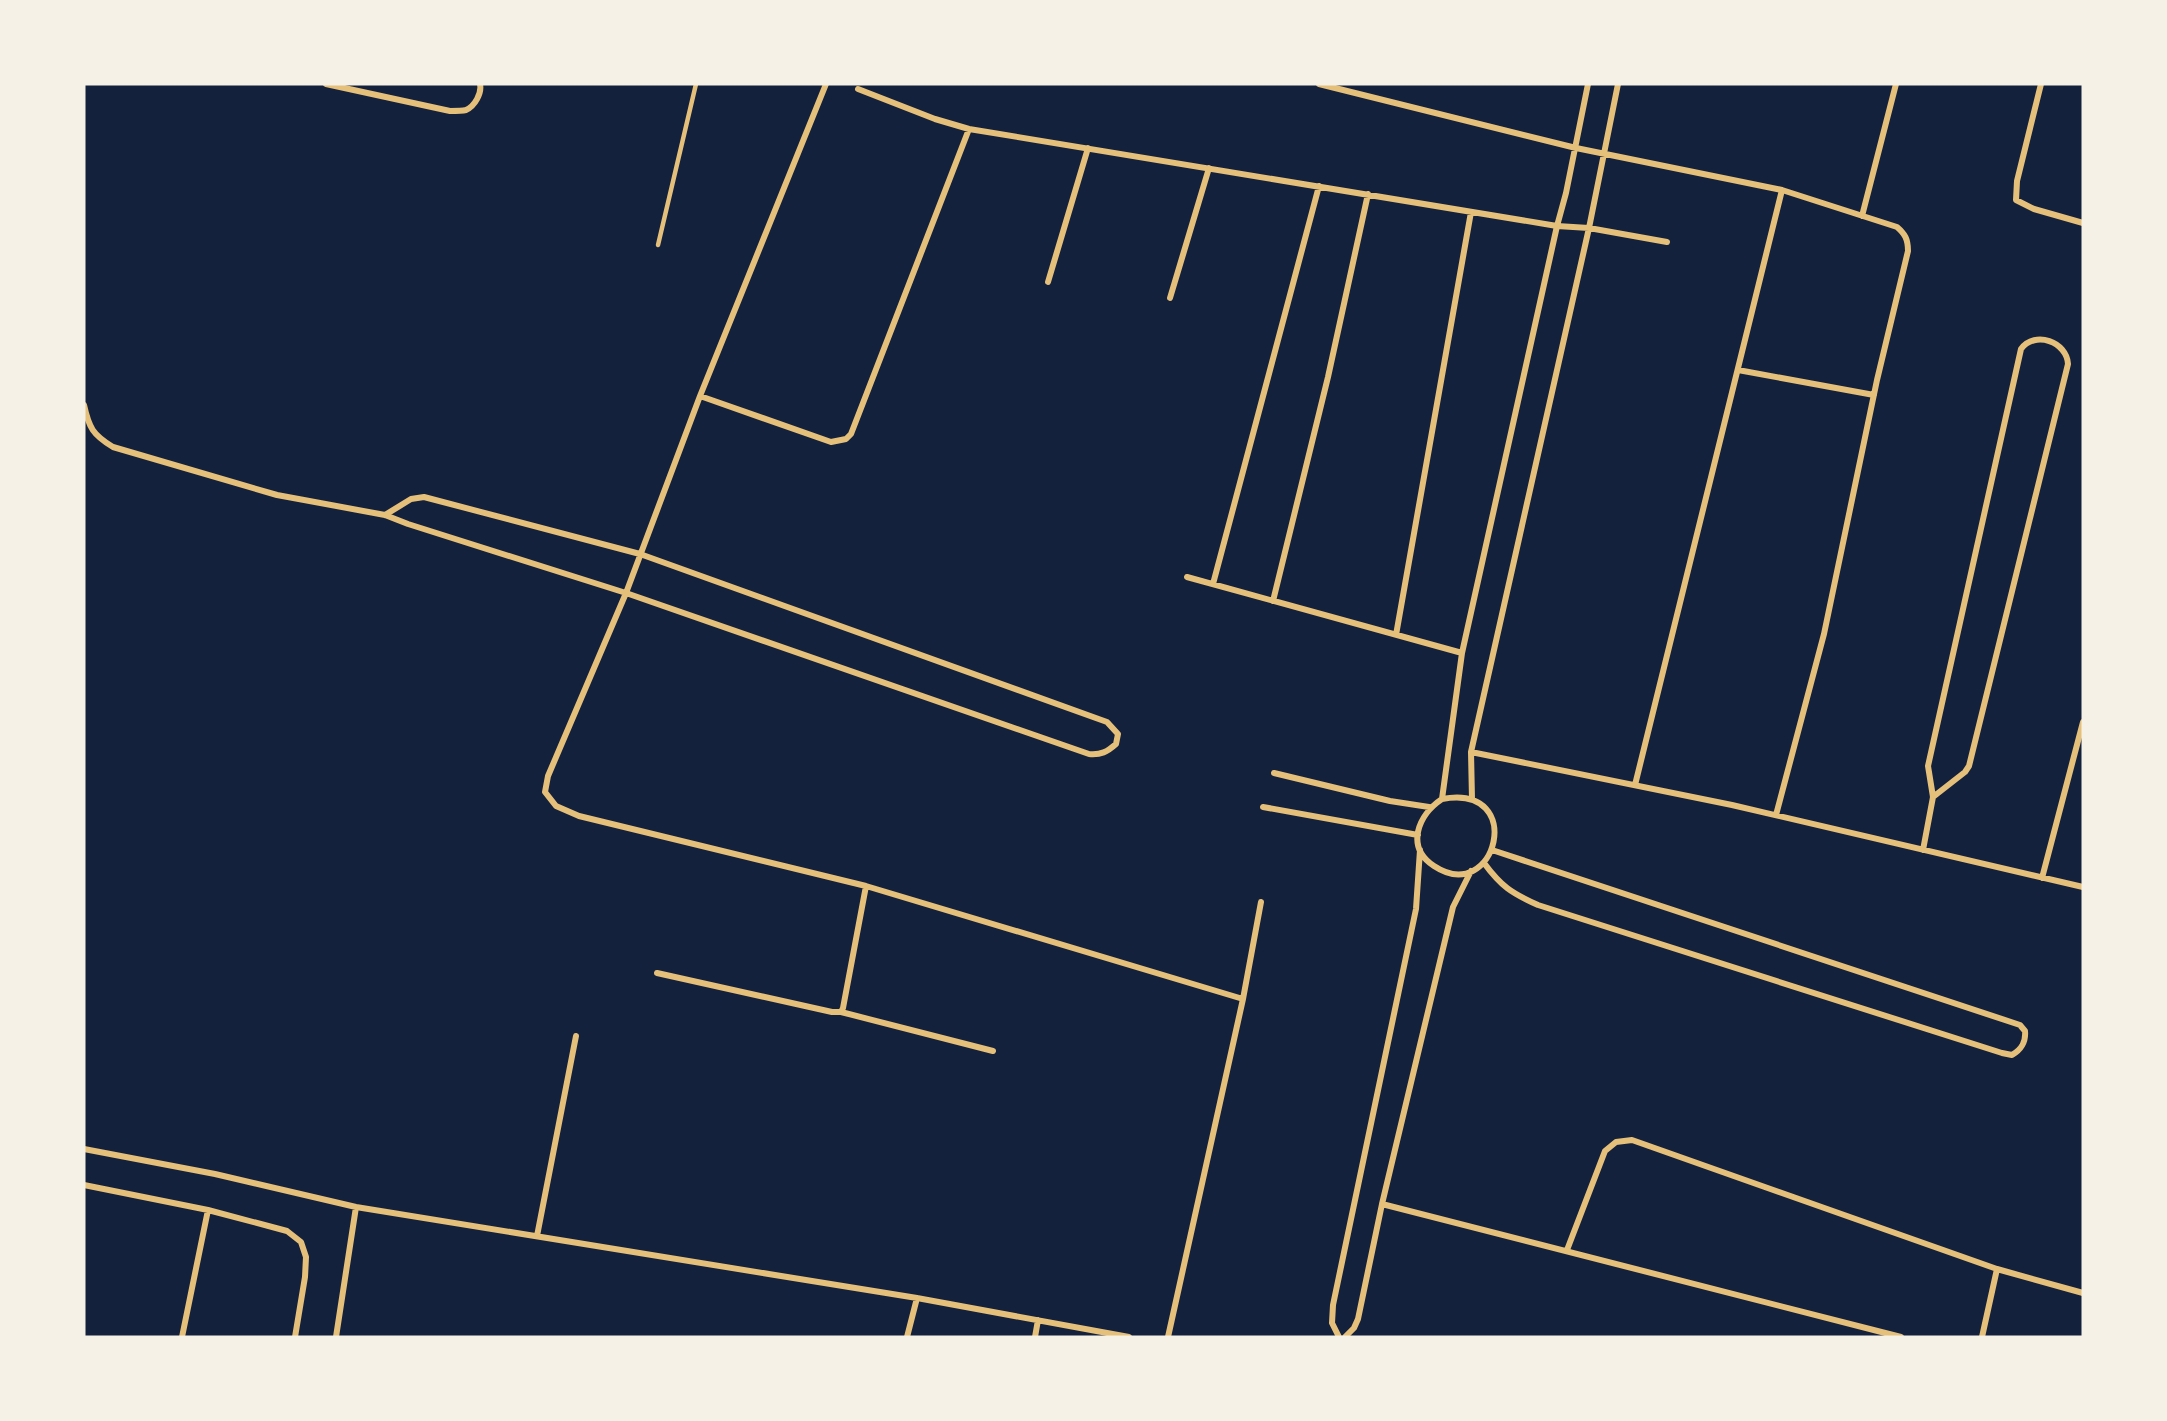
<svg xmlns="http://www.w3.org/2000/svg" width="2167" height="1421" viewBox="0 0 2167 1421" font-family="'DM Sans',sans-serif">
  <rect width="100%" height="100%" fill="#14213d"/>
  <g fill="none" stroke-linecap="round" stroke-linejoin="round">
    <path stroke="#e5c07b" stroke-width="4.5" d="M658,245L696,84"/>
    <path stroke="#e5c07b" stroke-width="6" d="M326,84L450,111C454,111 462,111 466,110C475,106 482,93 480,84
      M826,84L700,396L626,593L548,776L545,792L556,806L579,816L866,886L1243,999
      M1319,84L1576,148L1782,190L1897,227C1905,234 1908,239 1908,251L1877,380L1824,634L1776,815
      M2041,84L2017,181L2016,200L2034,209L2083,223
      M858,89L935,119L969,129L1557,226L1589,228L1667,242
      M1862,216L1896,84
      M1048,282L1088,148
      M1170,298L1209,168
      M1738,370L1874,395
      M700,396L831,442L846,439L851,434L969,129
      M84,405C89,428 93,435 113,447L277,495L385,515L408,524L626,593L1089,754C1101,755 1107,752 1116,744L1118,734L1107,722L640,554L424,497L411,499L385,515
      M1187,577L1462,653
      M1213,584L1319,186
      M1273,601L1328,377L1368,194
      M1396,635L1471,212
      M1471,752L1732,805L2083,887
      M1274,773L1390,801L1429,807
      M1635,785L1782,190
      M1442,799C1528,783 1496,907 1434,866C1405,847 1418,815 1442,799L1462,653L1557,226L1566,193L1588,84
      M1472,799L1471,752L1589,228L1618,84
      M1263,807L1418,835
      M1923,850L1933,797L1928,766L2021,349C2035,330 2067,342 2068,364L1969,766L1965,772L1933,797
      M1484,863C1501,886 1511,893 1538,905L2002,1053L2012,1055C2022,1049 2026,1042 2025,1031L2020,1025L1492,850
      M2042,878L2083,722
      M657,973L832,1012H841L843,1008L866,886
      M841,1012L993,1051
      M84,1149L215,1174L356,1207L917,1298L1129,1337
      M84,1185L208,1210L287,1231L301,1242L306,1257L305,1277L295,1337
      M1382,1204L1901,1337
      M537,1236L576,1036
      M1567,1250L1605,1151L1616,1142L1632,1140L1997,1269L2083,1293
      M182,1337L208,1210
      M336,1337L356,1207
      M907,1337L917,1298
      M1035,1337L1038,1320
      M1168,1337L1243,999L1261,902
      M1339,1337L1332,1323L1333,1305L1416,909L1420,850
      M1345,1337L1354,1328L1358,1319L1382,1204L1453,907L1471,871
      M1982,1337L1997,1269"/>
  </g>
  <rect width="2167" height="1421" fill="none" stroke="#f6f1e7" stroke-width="171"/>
</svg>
